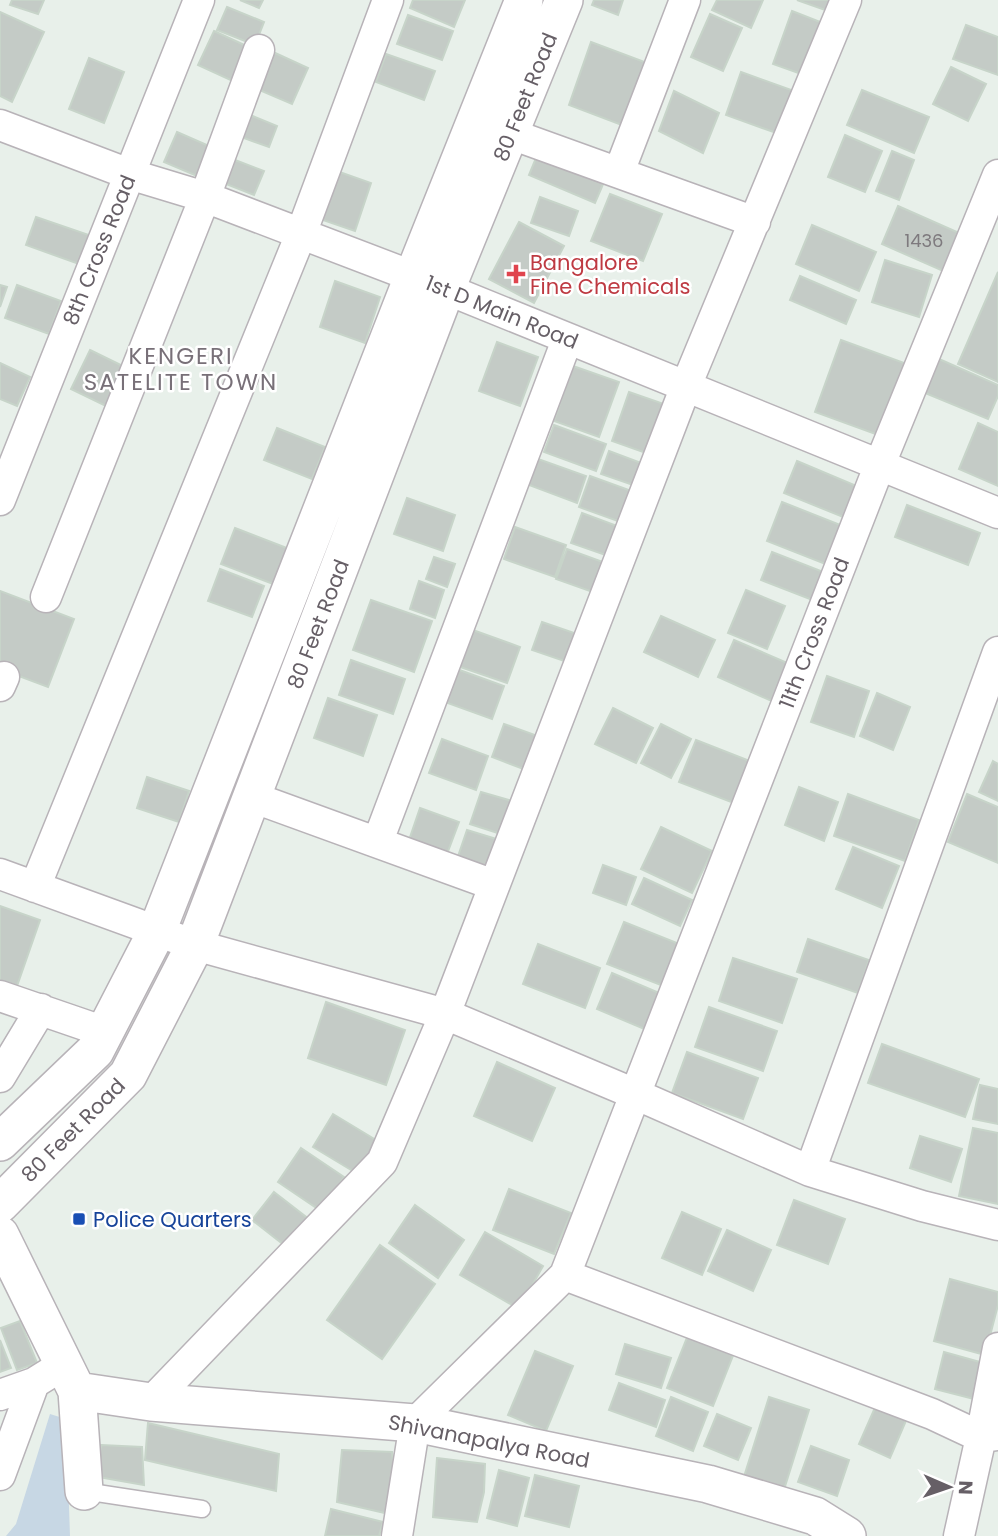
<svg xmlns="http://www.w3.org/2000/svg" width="998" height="1536" viewBox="0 0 998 1536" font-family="Poppins,sans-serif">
  <rect width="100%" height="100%" fill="#e8f0ea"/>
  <path fill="#c7d7e4" d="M50,1414L66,1419L70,1536H6L16,1524Z"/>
  <path fill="#c4cbc6" stroke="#c7d4c9" stroke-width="2" d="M12,0H44L38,14L10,5Z
    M240,0H263L259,8Z
    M413,0H465L454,27L410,8Z
    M594,0H623L618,15L592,5Z
    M717,0H763L751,28L712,10Z
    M797,0H832L828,11Z
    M227,7L264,22L255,45L217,30Z
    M792,11L823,23L804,75L773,64Z
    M0,12L44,32L12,102L0,96Z
    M710,14L742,28L723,71L691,57Z
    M408,15L453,31L442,60L397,44Z
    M966,25L998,37V75L953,59Z
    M214,31L253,49L237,83L198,65Z
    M591,42L650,64L627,127L569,105Z
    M273,52L308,68L292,104L257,89Z
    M386,54L435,71L424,100L376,82Z
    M89,58L124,72L104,123L69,109Z
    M951,67L986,84L968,121L933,104Z
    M741,72L797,92L782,135L726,115Z
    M862,90L929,117L914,153L847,125Z
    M674,91L719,113L703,153L659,131Z
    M250,115L277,126L269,147L241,137Z
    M177,132L216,149L204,179L164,162Z
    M845,135L882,151L865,192L828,177Z
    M892,151L914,160L899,200L876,191Z
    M538,153L604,182L595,203L529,175Z
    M235,160L264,171L254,195L226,184Z
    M331,169L371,183L355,231L314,217Z
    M610,194L662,214L643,261L591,241Z
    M540,197L578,211L569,236L531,223Z
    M898,206L966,236L950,274L882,244Z
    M36,217L89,235L79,264L26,245Z
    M519,222L564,246L534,303L489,279Z
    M812,225L876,252L859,291L796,264Z
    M885,260L932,275L919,317L872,302Z
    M998,272V382L958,364Z
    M800,276L856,300L846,324L790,300Z
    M335,281L380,297L365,343L320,327Z
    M0,285L7,287L0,307Z
    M17,285L61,301L49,334L5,318Z
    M841,340L907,364L881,436L815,412Z
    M497,342L538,357L520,406L479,391Z
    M90,350L131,370L112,409L71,389Z
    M939,359L998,385V396L988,419L925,393Z
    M0,363L30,377L17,406L0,399Z
    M573,366L619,382L599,437L554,421Z
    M629,392L664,404L646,453L612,441Z
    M978,423L998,432V486L959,469Z
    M554,425L606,444L596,471L544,452Z
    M277,428L325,447L312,479L264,460Z
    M609,451L644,464L636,486L601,474Z
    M538,459L586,476L577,503L529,485Z
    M797,461L866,490L853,521L784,493Z
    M590,476L640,494L629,525L579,507Z
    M407,498L455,515L443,551L394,534Z
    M782,502L848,528L833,567L767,541Z
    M907,505L980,533L968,565L895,537Z
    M582,513L628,530L617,559L571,543Z
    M515,527L566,545L555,577L504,559Z
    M235,528L287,548L273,584L221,564Z
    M567,549L614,566L604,596L556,579Z
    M772,552L826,573L815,601L761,580Z
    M434,557L455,564L447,587L426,579Z
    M220,569L264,586L252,617L208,601Z
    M419,581L444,590L435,618L410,609Z
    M746,590L785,606L767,649L728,633Z
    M0,591L74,619L48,687L0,669Z
    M371,600L432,621L414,672L353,650Z
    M661,616L715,640L698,677L644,652Z
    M542,622L586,637L576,665L532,650Z
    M470,629L520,647L507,683L457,666Z
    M734,640L792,665L776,703L718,677Z
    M351,660L405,679L393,714L339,695Z
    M454,668L504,686L492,719L442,701Z
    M827,676L869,691L854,737L811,722Z
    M877,693L910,707L893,750L860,736Z
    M328,698L377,715L363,756L314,738Z
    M613,708L653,728L636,763L595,744Z
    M504,724L546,739L534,773L492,757Z
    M661,724L691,739L671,778L641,763Z
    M442,739L488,756L476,790L429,773Z
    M696,740L755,763L739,805L679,782Z
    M993,761L998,764V801L979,792Z
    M147,777L189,791L179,822L137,808Z
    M799,787L838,802L824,841L785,825Z
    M481,792L519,803L507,836L470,824Z
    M848,794L919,820L905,861L834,836Z
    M967,794L998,807V863L948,842Z
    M420,808L459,822L444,862L406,849Z
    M661,827L712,851L692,893L641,869Z
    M467,830L506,842L493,880L454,868Z
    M853,847L899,866L882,908L836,889Z
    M603,865L636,877L626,905L593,893Z
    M644,878L692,900L680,926L632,904Z
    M0,906L40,920L16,989L0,983Z
    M624,922L687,947L671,989L607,964Z
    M808,939L869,960L858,993L797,972Z
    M538,944L600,968L585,1008L523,984Z
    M733,958L797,979L782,1023L719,1001Z
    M612,973L664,995L649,1031L597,1009Z
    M326,1002L405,1030L386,1085L308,1058Z
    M709,1007L777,1031L763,1071L695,1047Z
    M882,1044L979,1079L965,1117L868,1083Z
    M687,1052L758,1078L743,1119L672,1093Z
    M497,1062L555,1088L532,1141L474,1116Z
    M980,1085L998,1089V1124L973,1119Z
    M333,1114L381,1143L361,1176L313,1147Z
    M973,1128L998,1133V1204L959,1196Z
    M920,1136L962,1149L951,1182L910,1168Z
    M301,1148L344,1177L321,1211L278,1182Z
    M509,1189L571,1213L554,1254L493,1230Z
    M274,1192L314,1223L293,1252L252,1220Z
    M794,1200L845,1219L828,1264L777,1245Z
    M415,1205L464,1240L438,1278L389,1243Z
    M682,1212L721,1229L702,1275L662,1258Z
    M727,1230L771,1250L753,1291L708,1271Z
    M485,1232L543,1266L519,1309L460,1275Z
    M380,1245L435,1284L382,1359L327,1320Z
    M950,1279L998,1292V1305L985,1355L934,1341Z
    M20,1321L37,1363L17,1370L1,1328Z
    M688,1335L734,1353L713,1406L667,1388Z
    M0,1340L11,1368L0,1372Z
    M625,1344L671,1358L661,1388L616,1374Z
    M535,1351L573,1366L546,1431L508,1415Z
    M944,1352L987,1364L978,1400L935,1389Z
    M619,1383L665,1400L656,1427L609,1410Z
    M671,1397L708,1412L693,1451L656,1436Z
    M769,1397L809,1410L782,1496L742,1483Z
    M877,1403L908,1416L890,1458L859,1444Z
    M717,1414L751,1428L738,1460L704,1446Z
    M148,1423L279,1454L276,1491L145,1460Z
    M101,1445L142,1447L144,1485L98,1477Z
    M811,1446L849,1460L837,1496L798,1482Z
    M342,1450L392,1452L395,1480L389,1514L337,1502Z
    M437,1458L485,1464L484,1492L477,1522L433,1517Z
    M499,1470L529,1478L517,1526L487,1518Z
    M535,1475L579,1486L569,1527L525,1516Z
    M331,1509L383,1522L379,1536H325Z"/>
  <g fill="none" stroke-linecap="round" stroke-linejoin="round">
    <defs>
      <path id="service" d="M84,1491L202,1509"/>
      <path id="minor" d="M0,125L129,174L205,197L446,289L998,513
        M511,134L755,222
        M619,172L685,0
        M0,500L199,0
        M46,597L205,197L259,50
        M0,686L4,677
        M252,797L494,885
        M378,841L567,340L569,339
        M0,874L195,945L445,1014L635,1094L810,1171L922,1206L998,1225
        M35,887L301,234L388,0
        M0,996L105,1032
        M0,1077L41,1009
        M810,1171L998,652
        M565,1275L932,1414L981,1437L998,1435
        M0,1395L34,1383
        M151,1402L382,1162L445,1014L686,386L846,0
        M0,1475L34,1383L63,1365
        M397,1536L415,1423L565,1275L880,464L998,175
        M959,1536L981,1437L998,1348"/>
      <path id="tertiary" d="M0,1142L95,1051L157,931L413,277L524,0
        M0,1204L128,1075L195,945L446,289L564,0
        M0,1235L77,1391L84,1491
        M77,1391L151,1402L415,1423L708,1484L815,1516L847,1536"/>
    </defs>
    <use href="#service" stroke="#b8b3b8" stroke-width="19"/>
    <use href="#minor" stroke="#b8b3b8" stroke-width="33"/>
    <use href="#tertiary" stroke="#b8b3b8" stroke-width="40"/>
    <use href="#service" stroke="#fff" stroke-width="16"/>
    <use href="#minor" stroke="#fff" stroke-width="30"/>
    <use href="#tertiary" stroke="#fff" stroke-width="37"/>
  </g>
  <path fill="#e0444e" stroke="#fff" stroke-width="2.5" d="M512.5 263.5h7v7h7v7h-7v7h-7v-7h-7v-7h7z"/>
  <rect fill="#1a4fb4" stroke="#fff" stroke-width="2.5" x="72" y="1212" width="14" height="14" rx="3.5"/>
  <g text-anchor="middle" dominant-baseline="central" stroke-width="5" stroke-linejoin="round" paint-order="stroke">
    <g font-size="18" fill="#7e7a7e">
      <text x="924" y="240">1436</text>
    </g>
    <g font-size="21" fill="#665f66" stroke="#fff">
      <text transform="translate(525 97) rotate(-68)">80 Feet Road</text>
      <text transform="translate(99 250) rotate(-68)">8th Cross Road</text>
      <text transform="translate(502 312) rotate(22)">1st D Main Road</text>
      <text transform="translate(318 624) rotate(-69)">80 Feet Road</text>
      <text transform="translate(814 633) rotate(-69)">11th Cross Road</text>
      <text transform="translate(73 1130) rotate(-45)">80 Feet Road</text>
      <text transform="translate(489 1441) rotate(11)">Shivanapalya Road</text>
    </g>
    <g font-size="21" fill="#be3a42" stroke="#fff" text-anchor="start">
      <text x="530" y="262">Bangalore<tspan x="530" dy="24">Fine Chemicals</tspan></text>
    </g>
    <g font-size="21" fill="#164399" stroke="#fff" text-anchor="start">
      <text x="93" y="1219">Police Quarters</text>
    </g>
    <g font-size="23" letter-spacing="2" fill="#787078" stroke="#fff">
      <text x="181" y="356">KENGERI<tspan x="181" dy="26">SATELITE TOWN</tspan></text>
    </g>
  </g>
  <g transform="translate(949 1487) rotate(92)" stroke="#ffffff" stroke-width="5" paint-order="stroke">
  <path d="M0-5L12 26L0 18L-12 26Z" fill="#665f66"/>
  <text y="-10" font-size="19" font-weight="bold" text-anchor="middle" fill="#665f66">N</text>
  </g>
</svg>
